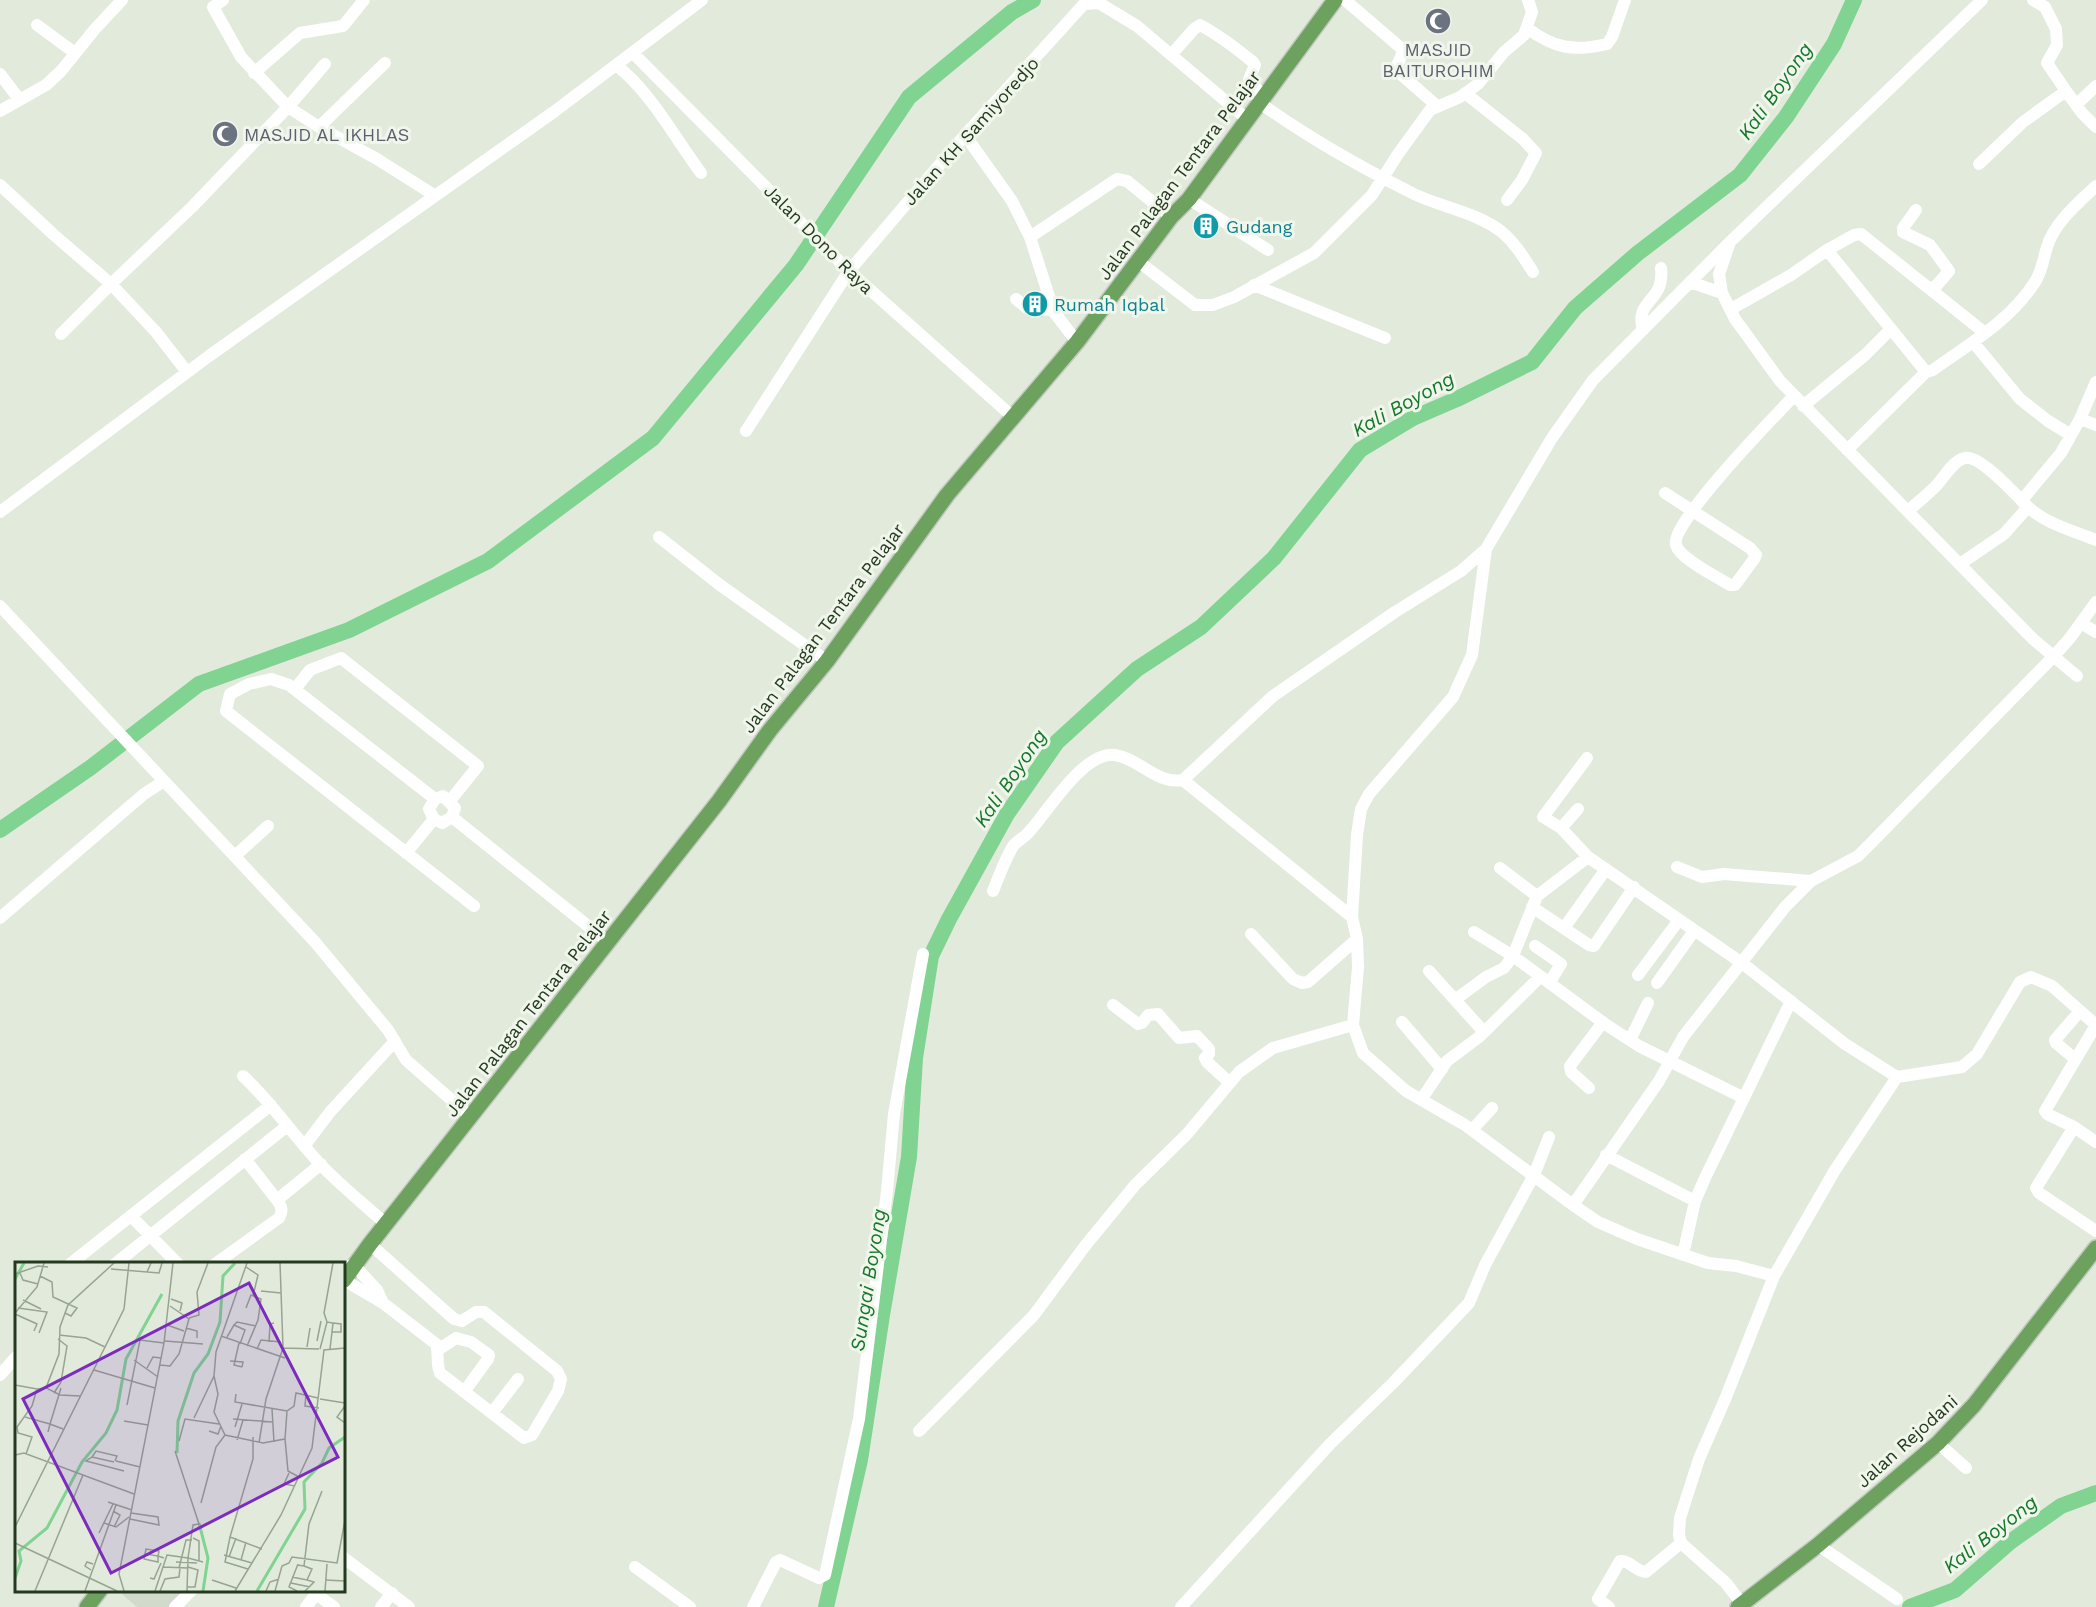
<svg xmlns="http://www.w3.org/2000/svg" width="2096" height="1607" viewBox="0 0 2096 1607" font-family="'Work Sans',sans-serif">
  <rect width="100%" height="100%" fill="#e2eadc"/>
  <path fill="#d1dacb" d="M125,1591H195L180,1607H137L122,1594Z"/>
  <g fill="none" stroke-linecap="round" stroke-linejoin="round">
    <path stroke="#80d390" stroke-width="16" d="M0,830L90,768L199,684L349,630L488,561L653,438L796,265L909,97L1012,12L1033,0
      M826,1607L860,1460L882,1315L909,1157L915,1058L931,956L949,919L1007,814L1057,742L1137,669L1201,627L1274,558L1360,450L1413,418L1457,399L1532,362L1575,308L1638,253L1740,175L1786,117L1834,44L1854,0
      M1910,1607L1955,1590L2010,1542L2061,1506L2096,1493"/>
    <defs>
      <path id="major" d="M344,1280L370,1244L719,801L770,730L827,661L947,495L1077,342L1171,217L1189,199L1335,0
        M87,1607L100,1590
        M1738,1607L1818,1545L1938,1443L1974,1405L2096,1248"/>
    </defs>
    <use href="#major" stroke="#c2c8c0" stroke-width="18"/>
    <path stroke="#fff" stroke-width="12" d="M223,0L213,7L241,57L288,107L319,127L377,159L434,195
      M1345,0L1401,48C1405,56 1396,62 1396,70L1437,106
      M2033,0L2045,7L2056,29L2057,45L2047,63L2066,91
      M37,25L75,53
      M1527,28C1554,48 1573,52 1607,44L1612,37L1625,0
      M633,53L849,271L1013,417
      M1171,55L1194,29L1200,25C1219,35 1237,49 1253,62L1255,65L1249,79L1264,98
      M616,65C650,91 675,138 701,173
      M254,73L300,33L343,26L364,0
      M0,74L19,99
      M1465,93L1523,139L1536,153L1522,180L1507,200
      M1260,103C1309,138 1360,167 1414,194C1441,207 1478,213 1502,232C1515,243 1524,258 1533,272
      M2076,105L2096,86
      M0,111L46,85L61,71L95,29L122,0
      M319,127L385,63
      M965,135L1012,201L1030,237L1054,312L1077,342
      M1979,164L2023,122L2066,91L2082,113L2096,127
      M0,185L54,235L111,284L192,207L288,107L325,64
      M1189,199L1268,250
      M1916,210L1903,228V232L1930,245L1949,271L1937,285L1930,289
      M1030,237L1117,179L1127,181L1171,217
      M1729,245L1719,274L1722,293L1735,319L1780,381L2033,639L2077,676
      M1827,250L1854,235L1861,234L1985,333
      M1138,261L1195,305H1213L1234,297L1314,253L1372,195L1398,154L1430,110L1460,97L1478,84L1504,52L1524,35L1532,12L1528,0
      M1690,282L1722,293
      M1254,285L1385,338
      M1016,299L1027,308L1053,310
      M1731,309L1791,275L1827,250L1891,329L1865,355L1803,406
      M1891,329L1926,372
      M1643,330C1634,299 1665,303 1661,268
      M61,334L111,284L156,332L187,372
      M1973,342L2020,399L2048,421L2071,435
      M2080,419L2096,425
      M746,431L849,271L965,135L1084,4L1099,3L1137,26L1248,120
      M1847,450L1926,372L1933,370C1969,344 2010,321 2035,282C2042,271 2043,260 2047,247C2054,223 2078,203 2096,186
      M1665,493L1750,548L1756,555L1754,559L1735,585H1730C1717,577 1680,559 1676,545C1669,524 1776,415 1794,396
      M2022,500L2061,453L2080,419L2096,382
      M1908,511C1917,503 1927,495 1936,486C1944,478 1953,460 1965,458C1980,455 2016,495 2026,505C2043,523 2074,531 2096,540
      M0,512L209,356L555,111L702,0
      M659,537L720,585L827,661
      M1486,549L1472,655L1453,697L1369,794L1361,809L1357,835L1352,917L1357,939L1358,967L1353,1025L1363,1053L1406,1091L1465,1125L1573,1205L1598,1222L1637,1239L1708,1263L1736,1266L1774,1276L1726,1397L1699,1459L1680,1518L1679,1535L1681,1543L1726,1583L1742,1604
      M1960,564L2004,534L2028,507
      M0,606L315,942L388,1030L406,1060L471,1117
      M2081,623L2096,632
      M295,689L310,670L341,658L478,766L449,802
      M1587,758L1543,817L1561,828L1588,857L1742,963L1845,1044L1897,1077L1962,1067L1977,1054L2020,982L2031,977L2052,986L2096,1025
      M1183,780L1352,917
      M435,799L289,685L271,679L249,684L230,694L226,711L474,906
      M452,817L442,823L434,819L429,809L435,799L443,796L455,808L452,817L608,942
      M1561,828L1578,809
      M406,853L434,819
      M235,856L268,826
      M1677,867L1702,877L1724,874L1811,881
      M1500,868L1537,896
      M993,891C998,879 1007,854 1014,845C1018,840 1024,838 1028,833C1047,813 1083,751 1115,755C1140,759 1157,785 1183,780L1273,696L1395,612L1461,571L1486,549L1552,438L1593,380L1731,241L1982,0
      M1532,907L1589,945L1594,946L1634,887
      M0,918L144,794L164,781
      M1564,928L1606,869
      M1474,932L1513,956L1605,1024L1639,1046L1744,1098
      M1251,934L1293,979L1302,983L1308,982L1357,939
      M1535,946L1561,964L1549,983
      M1429,971L1484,1032
      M1638,975L1679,920
      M1657,983L1694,931
      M1456,999L1486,977L1504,968L1513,956L1537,896L1588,857
      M1113,1005L1138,1024L1142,1023L1148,1015L1158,1014L1179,1038L1197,1036L1209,1049V1054L1205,1058L1207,1062L1230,1083
      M1402,1022L1442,1069
      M2096,1025L2045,1111L2047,1114L2074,1127L2096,1142
      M1630,1040L1648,1003
      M2075,1059L2056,1043L2055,1040L2080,1011
      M243,1076C272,1103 294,1136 320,1164C341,1186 365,1205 386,1224
      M1589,1088L1571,1072L1570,1066L1603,1022
      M1421,1100L1447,1061L1479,1037L1540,977
      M2074,1127L2036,1188L2039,1193L2096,1231
      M1472,1130L1492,1108
      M305,1145L330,1112L395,1041
      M1606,1155L1695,1201
      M277,1200L321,1164
      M1573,1205L1659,1081L1683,1037L1785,907L1811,881L1858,856L1872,842L2053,657L2070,638L2096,602
      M131,1216L178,1264
      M1683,1255L1695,1201L1705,1178L1791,1001
      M70,1264L271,1105
      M115,1264L287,1126
      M215,1264L279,1218C283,1211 282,1207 277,1200L245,1159
      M344,1267L354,1265L377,1290L383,1303
      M1774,1276L1835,1170L1897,1077
      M344,1280L383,1303L436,1344C439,1354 436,1363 440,1373L524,1438L532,1435L558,1391L561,1379L557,1371L484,1312H476L462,1321L454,1319L370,1244
      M438,1350L456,1338L471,1342L489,1355L488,1359L464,1392
      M0,1375L16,1357
      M492,1413L518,1379
      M919,1431L1034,1315L1085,1246L1135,1185L1187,1134L1239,1072L1273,1048L1353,1025
      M1938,1443L1966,1468
      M1818,1545L1897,1599
      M344,1558L409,1607
      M635,1567L690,1607
      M319,1590L316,1594L334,1607
      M175,1607L192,1590
      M306,1607L316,1594
      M381,1607L392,1593
      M753,1607L776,1562L780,1560L819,1578L825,1575L859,1419L887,1191L894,1114L923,954
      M1181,1607L1330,1444L1393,1383L1469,1303L1485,1265L1534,1175L1549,1137
      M1609,1607L1598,1599L1620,1561C1630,1560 1636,1572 1646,1572L1681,1543"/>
    <use href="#major" stroke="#6da25e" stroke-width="15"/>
  </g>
  <defs>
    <symbol id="mosque-disc" viewBox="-11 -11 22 22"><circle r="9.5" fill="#6b7280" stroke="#f1f6ed"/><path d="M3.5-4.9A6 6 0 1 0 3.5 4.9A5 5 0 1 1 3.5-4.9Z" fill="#fff"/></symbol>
    <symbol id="building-disc" viewBox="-11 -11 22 22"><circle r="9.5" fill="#0f9aa8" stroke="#f1f6ed"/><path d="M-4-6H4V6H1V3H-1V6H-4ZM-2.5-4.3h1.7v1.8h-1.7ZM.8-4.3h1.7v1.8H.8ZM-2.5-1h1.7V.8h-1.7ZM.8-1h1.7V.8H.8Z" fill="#fff"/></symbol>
  </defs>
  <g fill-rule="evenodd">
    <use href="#mosque-disc" x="1423" y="6" width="30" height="30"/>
    <use href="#mosque-disc" x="210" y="119" width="30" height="30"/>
    <use href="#building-disc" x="1191" y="211" width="30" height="30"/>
    <use href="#building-disc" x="1020" y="289" width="30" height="30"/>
  </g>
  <g text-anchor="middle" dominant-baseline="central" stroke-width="6" stroke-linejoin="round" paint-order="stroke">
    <g font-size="18" fill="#5b616d" stroke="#f1f6ed">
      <text x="1438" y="49">MASJID<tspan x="1438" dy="21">BAITUROHIM</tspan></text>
      <text x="244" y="134" text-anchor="start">MASJID AL IKHLAS</text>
    </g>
    <g font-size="18" fill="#243a1e" stroke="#f1f6ed">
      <text transform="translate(971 131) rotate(-48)">Jalan KH Samiyoredjo</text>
      <text transform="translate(1179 175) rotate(-53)">Jalan Palagan Tentara Pelajar</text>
      <text transform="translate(819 239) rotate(45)">Jalan Dono Raya</text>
      <text transform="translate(823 628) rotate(-53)">Jalan Palagan Tentara Pelajar</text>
      <text transform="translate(528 1013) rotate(-52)">Jalan Palagan Tentara Pelajar</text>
      <text transform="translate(1907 1441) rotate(-42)">Jalan Rejodani</text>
    </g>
    <g font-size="18" fill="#0d838f" stroke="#f1f6ed" text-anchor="start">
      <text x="1226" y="226">Gudang</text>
      <text x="1054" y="304">Rumah Iqbal</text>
    </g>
    <g font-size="20" font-style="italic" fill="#157829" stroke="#f1f6ed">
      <text transform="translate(1775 91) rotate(-55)">Kali Boyong</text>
      <text transform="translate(1403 404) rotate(-29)">Kali Boyong</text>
      <text transform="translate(1010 778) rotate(-56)">Kali Boyong</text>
      <text transform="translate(868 1280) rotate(-81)">Sungai Boyong</text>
      <text transform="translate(1990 1534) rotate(-38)">Kali Boyong</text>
    </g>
  </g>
  <g transform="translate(15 1262)">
    <rect width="330" height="330" fill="#e2eadc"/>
    <path fill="none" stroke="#80d390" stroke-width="3" d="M0,17L9,1M162,191L163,159L179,111L193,92L205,60L208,14L220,1M184,261L193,296L188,329M0,316L6,299L4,289L32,266L67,200L91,171L102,148L111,97L147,32M242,329L290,247L289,220L307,201L314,186L330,175"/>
    <path fill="none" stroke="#96a490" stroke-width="1.5" d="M265,1L268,86M231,5L243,13L238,34M96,7L132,10L136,1M132,10L144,11L147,1M5,11L8,18L23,22M0,12L23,4L33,5M25,14L37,20L38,35L62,46L56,54L50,51M246,29L266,31M156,37L167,41L165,49M8,38L26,47M3,46L32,50L24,71M231,46L236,33L246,37L243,58L232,84M0,51L22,25L29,1M0,52L22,62L19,69M174,56L184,53L182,30L193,1M312,60L318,61L315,87M152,63L169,69M219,63L222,60L241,64M171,66L182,69V76M317,70H326V62L318,61M44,73L71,76L90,85M206,74L270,96M212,75L219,63L230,68L225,82M150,79L188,82M302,79L306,59M254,80L255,62L259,61M224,81L219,103L227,105M292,85L295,66M242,87L246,78L266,80M305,87L312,60L309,51L318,1M119,98L143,115M215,99L228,100L227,105M145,103L155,104L164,92L174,57L155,44M132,106L138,95L146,96M79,108L140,126M199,114L203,132L199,150L210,173L248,181L270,177L273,209L284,215M0,123L22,127M39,131L46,120L52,84L43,77M221,132L220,140L272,149L279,144L281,131L303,136M291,132L290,144L304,146M65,134L45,133L31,126L44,92L45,65L53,43L99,1M305,137L330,141M112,143L125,78L149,81M330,144L322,155L330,161M257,147L259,180M10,155L35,162L46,126M179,156L199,114L201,90L232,1M218,157L257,160M109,159L133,163M220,165L227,142M194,169L203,172L206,164M33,170L35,162L48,167M270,177L272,149M222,178L228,158M164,179L170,157L204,162M244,181L251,137L268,86L304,87M160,189L184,262L178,263L173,296L188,300M11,192L17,175L3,171L2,165L17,144L22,127L31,126M0,193L9,191L119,232M77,195L81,189L102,194L100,199M101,199L125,205M99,200L77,195L71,199L109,209M274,211L269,222L280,224M93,240L117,248M186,241L201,185L210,173M98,249L105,253L99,265M115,257L144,263L143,255L116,251M89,261L101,265L114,255M0,265L109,47L114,1M84,271L98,242M215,275L238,197V175M178,276L184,279V299M0,281L102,329M130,292L129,297L143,300V294L144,289L131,287L130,292L143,294L149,296M209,293L237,301M214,295L221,276M226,298L231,280M161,300L182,301M282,303L289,304L294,262L307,229M148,305L173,306M164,306L171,278H177M233,307L210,300L215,275L247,287M76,308L70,304L72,300L78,302M277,315L292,318L297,307L289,304M135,316L139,317L146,301M197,318L221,326M310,318L330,319M276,321L295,325M172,325H180L183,308L173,305M20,329L68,213M70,329L101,243M109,329L104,312L149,81L158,1M140,329L152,293L173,296L172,329M145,329L150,317L164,315L165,306M220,329L266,253L297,186L309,88L330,86M251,329L255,320L264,317M260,329L267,304L274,301L277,295L322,301L330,258M282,329L274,325L283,302M290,329L299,320L292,318M310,329L312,302"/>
    <path fill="#7b2cbf" fill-opacity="0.15" stroke="#7b2cbf" stroke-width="3" d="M234,21L323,195L96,311L8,137Z"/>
    <rect width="330" height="330" fill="none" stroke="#243a1e" stroke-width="3"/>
  </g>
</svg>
